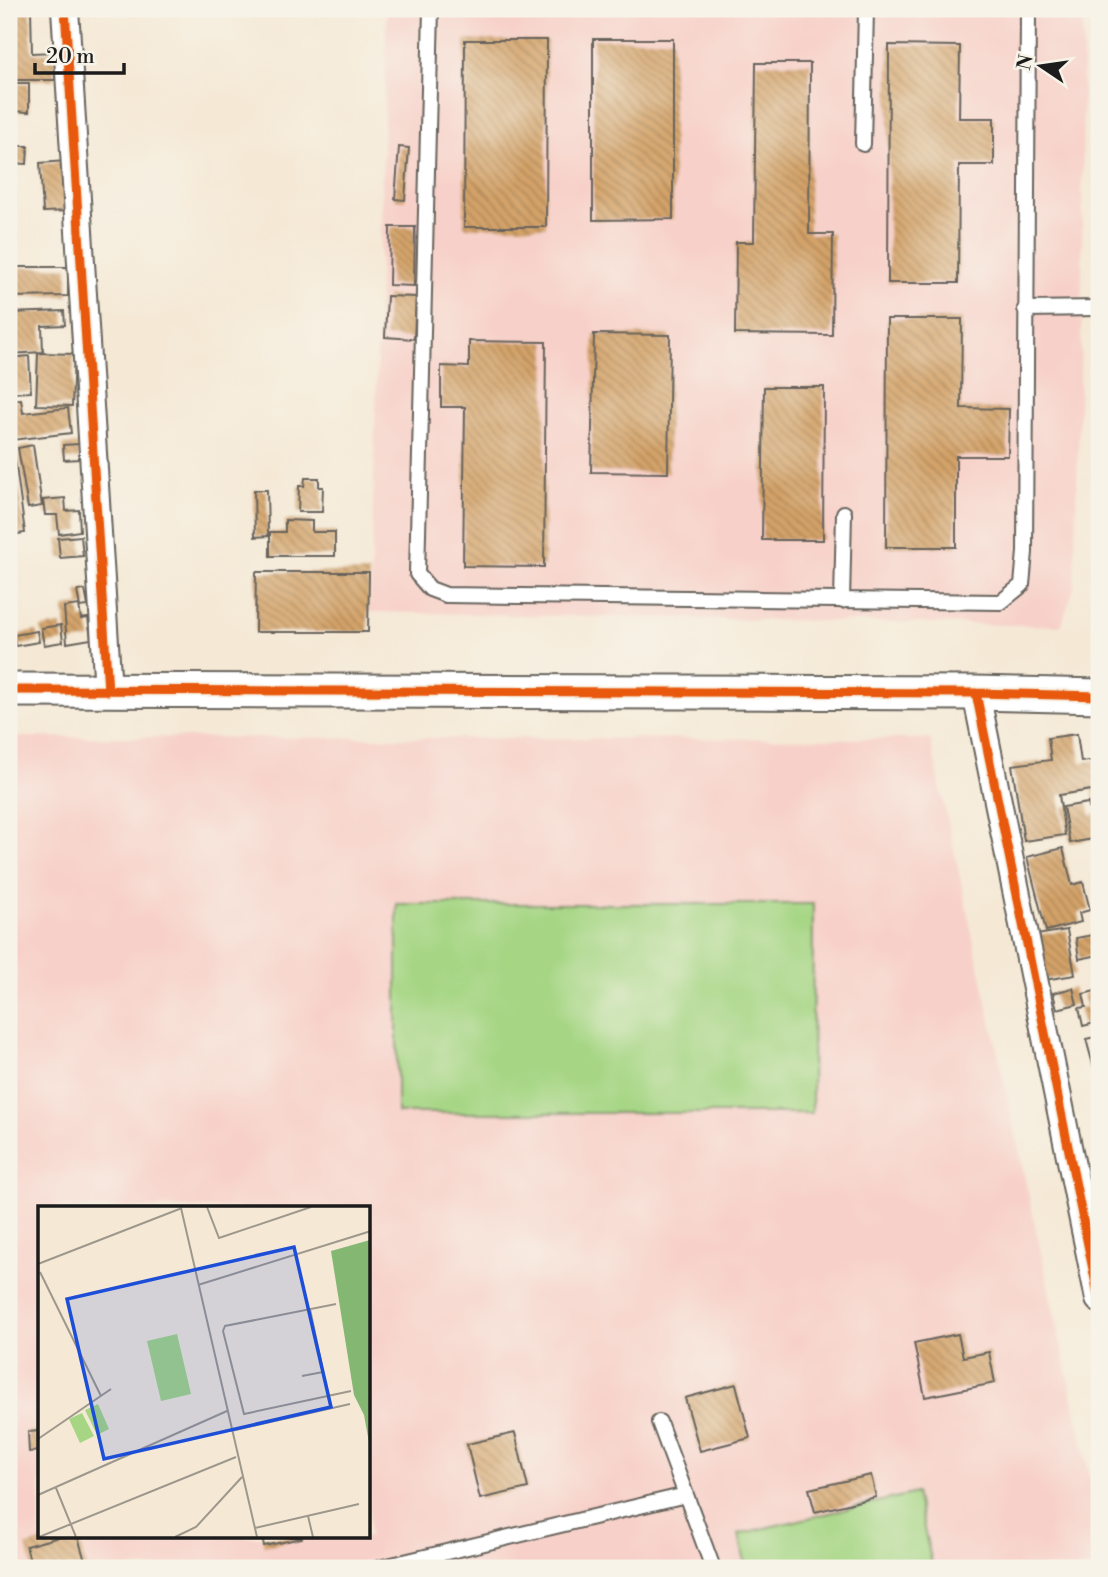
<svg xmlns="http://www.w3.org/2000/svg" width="1108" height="1577" viewBox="0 0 1108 1577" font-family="'Libre Bodoni',serif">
  <defs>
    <pattern id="building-back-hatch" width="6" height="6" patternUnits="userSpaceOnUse" patternTransform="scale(1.75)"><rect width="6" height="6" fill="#d4a369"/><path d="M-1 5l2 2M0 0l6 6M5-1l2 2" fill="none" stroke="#ab8456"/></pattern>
  </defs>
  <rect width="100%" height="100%" fill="#f7f3e8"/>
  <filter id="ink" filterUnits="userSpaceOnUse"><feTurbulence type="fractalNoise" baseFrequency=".0143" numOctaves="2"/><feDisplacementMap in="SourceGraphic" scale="14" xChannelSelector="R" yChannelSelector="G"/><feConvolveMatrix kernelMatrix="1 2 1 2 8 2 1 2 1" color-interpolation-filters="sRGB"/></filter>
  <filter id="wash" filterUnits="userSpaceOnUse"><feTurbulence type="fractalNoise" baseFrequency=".00686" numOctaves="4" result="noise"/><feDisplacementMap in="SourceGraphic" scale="28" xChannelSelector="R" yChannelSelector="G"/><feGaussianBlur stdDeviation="1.57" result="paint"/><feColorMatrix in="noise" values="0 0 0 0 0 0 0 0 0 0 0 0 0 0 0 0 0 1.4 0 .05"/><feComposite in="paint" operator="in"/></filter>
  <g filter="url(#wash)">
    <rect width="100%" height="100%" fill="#f5e9d6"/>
    <path fill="#f7d1c9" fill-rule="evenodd" d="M387,9H1083L1082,309L1074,588L1061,626L370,612Z
      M9,737L930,739L1099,1520V1568H9ZM40,1208H369V1537H40Z"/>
    <path fill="#a6d684" stroke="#617950" stroke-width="2" d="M397,904H813L812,1113H397Z
      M916,1493L933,1568H746L739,1534Z"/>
    <g id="blocks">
      <path fill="url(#building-back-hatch)" d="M9,9H31L32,53L55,52V80H9Z
        M593,39H673V219L593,220Z
        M465,40H547L546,227H464Z
        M889,45L960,46L959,118H994V165H959L958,283H888Z
        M756,63H810L809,234H833L832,335L735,334L736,242H754Z
        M9,83H29V112L9,111Z
        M9,146H28L27,164L9,163Z
        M399,147L409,148L405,200L395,199Z
        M66,161L69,211L43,212L40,163Z
        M9,190H15L17,267H68V296L9,297Z
        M390,227H415L414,286L389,285Z
        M387,296L416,297L414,339L385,337Z
        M64,311L65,325L42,326L43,352L9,354V313Z
        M887,319H962L961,408L1009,409L1008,456H956V547H886Z
        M594,334L670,335L668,473L591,472Z
        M469,341L546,342L544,567L463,566L465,407H441V366L469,367Z
        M38,353L74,354L72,406L36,405Z
        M29,356L31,392L9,393V358Z
        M764,387H824L823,540H762Z
        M21,399L23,413L68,408L71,433L12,440L9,400Z
        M79,444V459L64,460L63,445Z
        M33,445L42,506L28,508L18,448Z
        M9,451H14L25,533L9,535Z
        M305,478H319V487H323L322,512H298L299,486H304Z
        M254,490H267L268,536L255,537Z
        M65,498L66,511L79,510L80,531L59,534L57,515H45L43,500Z
        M285,520L312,521V532H335V556H270V532H285Z
        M81,536L83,556L60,558L58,538Z
        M256,572H369L368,632H255Z
        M85,590L88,606L80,607L77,591Z
        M79,605L81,619L88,618L91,639L67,643L64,607Z
        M61,625L63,642L44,645L41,628Z
        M37,631L39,642L15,646L14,635Z
        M1077,734L1081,762L1099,760V803L1094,804L1092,790L1059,795L1065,835L1024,841L1012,765L1051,760L1048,738Z
        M1088,803L1091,815L1099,813V838L1070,843L1063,807Z
        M1063,848L1072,885L1083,882L1090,910L1079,913L1081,922L1046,931L1027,857Z
        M1067,930L1075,975L1044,980L1036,935Z
        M1099,934V955L1079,959L1076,938Z
        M1073,988L1077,1004L1057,1009L1053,993Z
        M1099,990V1022L1083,1026L1079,1008L1086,1007L1083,994Z
        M1099,1036V1075L1096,1076L1086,1039Z
        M958,1334L963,1357L989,1352L995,1383L925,1397L914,1343Z
        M736,1384L750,1438L700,1451L685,1398Z
        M40,1431V1451L29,1452L28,1432Z
        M515,1433L528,1488L480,1499L467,1444Z
        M871,1475L876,1497L815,1512L809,1489Z
        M59,1537H78L87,1568H32L26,1546Z
        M262,1537H302V1538L264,1546Z"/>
    </g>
  </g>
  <g filter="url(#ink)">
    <use href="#blocks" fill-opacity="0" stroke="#68645d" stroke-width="2"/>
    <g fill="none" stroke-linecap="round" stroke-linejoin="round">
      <defs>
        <path id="service" d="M431,9L417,574L430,589L446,595L1001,602L1022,585L1025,552L1028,9
          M863,144L866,9
          M1025,309L1099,308
          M842,601L844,513
          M659,1422L713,1568
          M379,1568L686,1495"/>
        <path id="minor" d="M65,9L108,691
          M976,693L1099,1299"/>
        <path id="tertiary" d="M9,690L976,693L1099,696"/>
      </defs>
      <use href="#service" stroke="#68645d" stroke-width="18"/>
      <use href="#minor" stroke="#68645d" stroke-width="30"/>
      <use href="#tertiary" stroke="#68645d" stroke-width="37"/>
      <use href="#service" stroke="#fff" stroke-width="14"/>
      <use href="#minor" stroke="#fff" stroke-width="26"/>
      <use href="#tertiary" stroke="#fff" stroke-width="33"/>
      <defs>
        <path id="cycleway" d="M65,9L108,691
          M9,690L976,693L1099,696
          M976,693L1099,1299"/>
      </defs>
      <use href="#cycleway" stroke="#f7f3e8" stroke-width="13"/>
      <use href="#cycleway" stroke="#e8590c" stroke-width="9"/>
    </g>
  </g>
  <g transform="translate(38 1206)">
    <rect width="332" height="332" fill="#f5e9d6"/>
    <path d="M332,34V242L326,209L316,189L293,45Z" fill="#84b772"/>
    <path d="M139,128L153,188L123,195L109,135ZM60,198L71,223L59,229L47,204ZM44,207L56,230L42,237L31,213Z" fill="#a6d684"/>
    <path fill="none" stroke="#9e978c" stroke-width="2" d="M169,1L181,32L273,1M143,2L219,331M0,58L144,2M2,66L63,190M160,79L333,25M298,98L187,120L185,125L206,208L313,185M272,103L290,189M264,170L285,166M193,225L312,198M0,233L73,183M18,282L38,331M0,289L189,205M270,310L275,331M217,322L321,298M1,331L198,251M137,331L158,321L204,271"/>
    <path fill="#1d4ed8" fill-opacity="0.15" stroke="#1d4ed8" stroke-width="3.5" d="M256,41L293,201L66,253L29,93Z"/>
    <rect width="332" height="332" fill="none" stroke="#1c1c1c" stroke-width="3.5"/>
  </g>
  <rect width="1108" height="1577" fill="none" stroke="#f7f3e8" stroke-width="35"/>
  <g transform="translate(1041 66) rotate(283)" stroke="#f7f3e8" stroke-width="5" paint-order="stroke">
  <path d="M0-5L12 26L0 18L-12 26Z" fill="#1c1c1c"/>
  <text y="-10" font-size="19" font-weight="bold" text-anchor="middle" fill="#1c1c1c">N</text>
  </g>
  <path d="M35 63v10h89v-10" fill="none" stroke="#1c1c1c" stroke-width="3.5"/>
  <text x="46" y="63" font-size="21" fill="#1c1c1c" stroke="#f7f3e8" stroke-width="5" paint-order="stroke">20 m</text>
</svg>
